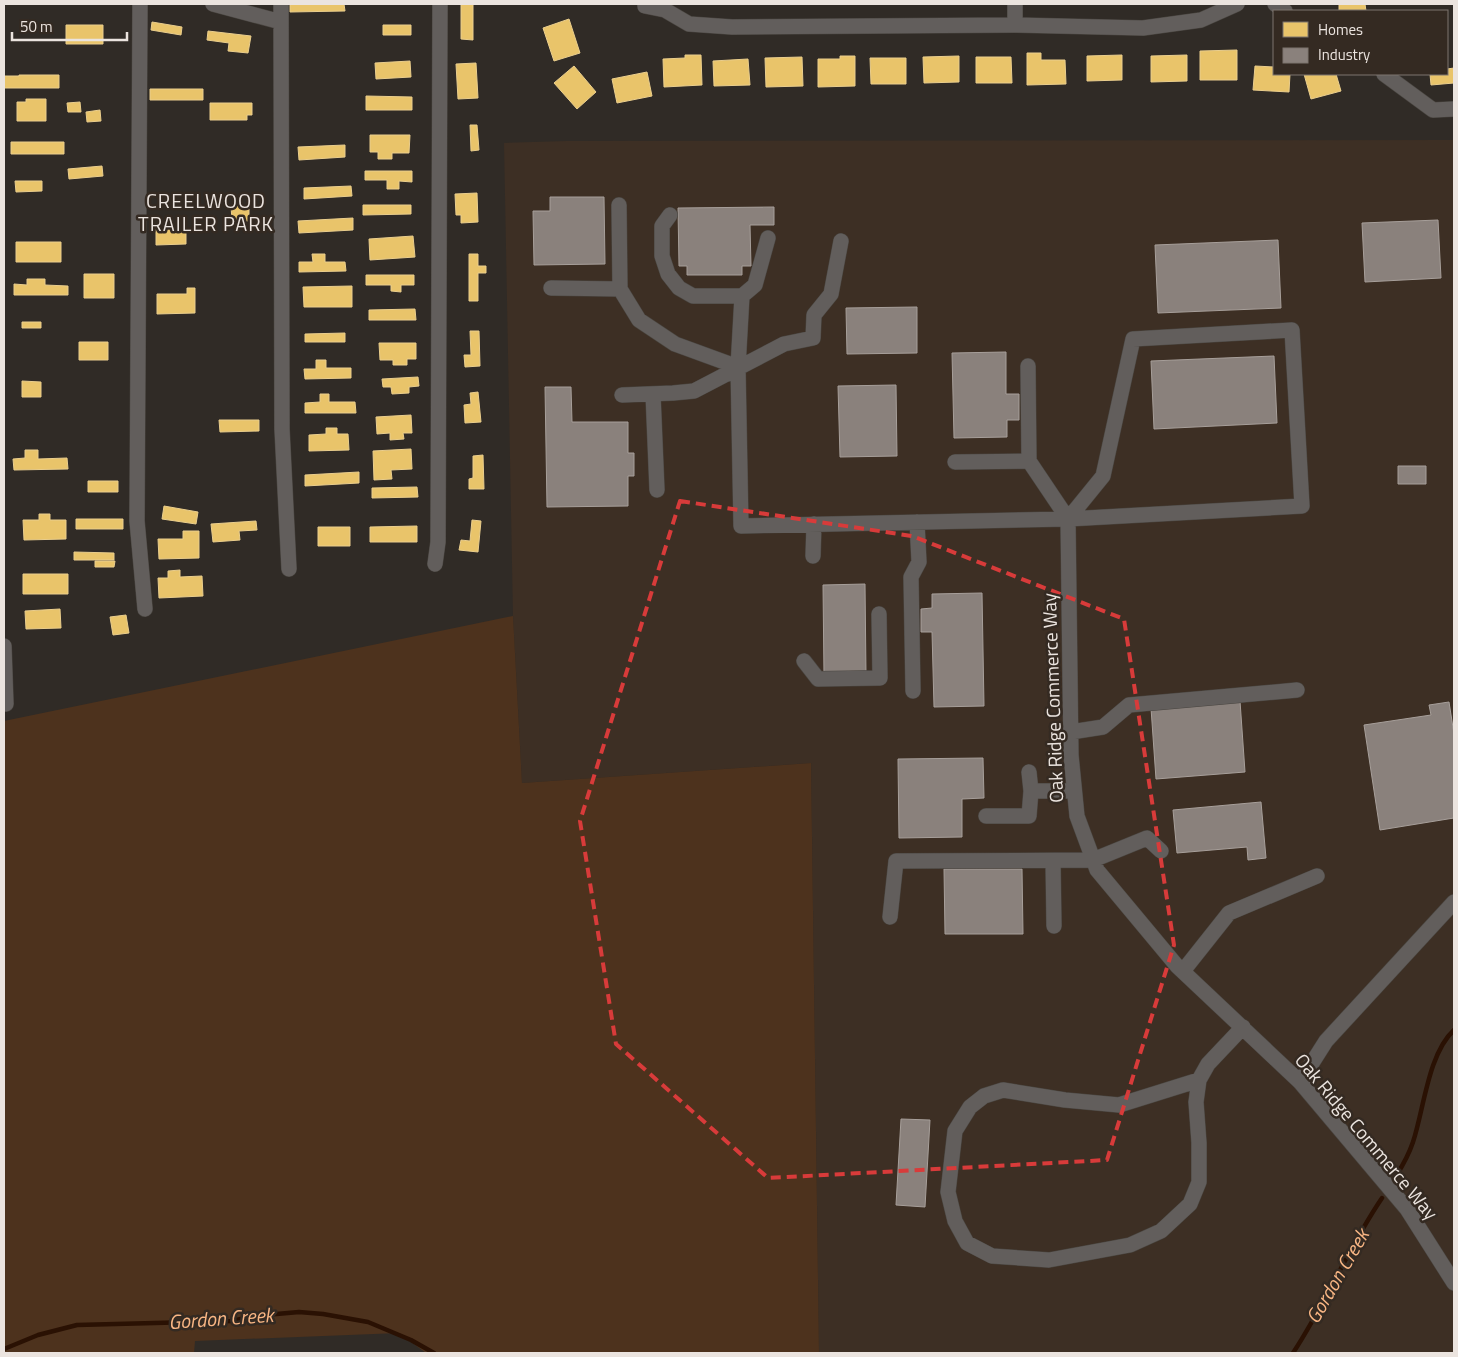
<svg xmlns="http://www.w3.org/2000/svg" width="1458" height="1357" viewBox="0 0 1458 1357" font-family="'Titillium Web',sans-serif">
  <rect width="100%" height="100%" fill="#302b26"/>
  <path fill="#3d2f24" d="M1454,140V1353H819L811,763L522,783L513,616L504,143L567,141Z"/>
  <path fill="#4d321d" d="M513,616L522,783L811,763L819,1353H426L399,1333L195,1341L194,1353H4V721Z"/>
  <path fill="#e9c46a" stroke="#eace8d" d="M290,4H344L345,11L290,12Z
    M461,4H473V40L461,39Z
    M1339,4H1365L1366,11H1339Z
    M569,19L580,53L554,61L543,28Z
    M152,22L182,27L181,35L151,30Z
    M66,25H103V44H66Z
    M383,25H411V35H383Z
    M208,31L251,36L248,53L228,51L229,43L207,40Z
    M1237,50V80H1200V51Z
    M1027,53H1041V60H1065L1066,84L1027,85Z
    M685,55H701L702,85L664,87L663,59L685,58Z
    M1122,55V80L1087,81V56Z
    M1187,55V81L1151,82V56Z
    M840,56H855V86L818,87V59H840Z
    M959,56V82L924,83L923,57Z
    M802,57L803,86L766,87L765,58Z
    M976,57H1011L1012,83H976Z
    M870,58H906V84H871Z
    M748,59L750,85L714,86L713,61Z
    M410,61L411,77L376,79L375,63Z
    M476,63L478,98L458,99L456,64Z
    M574,66L596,92L577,109L554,83Z
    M1255,66L1274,67V74H1290L1289,92L1253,90Z
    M1454,68V83L1431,85L1430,74H1447V69Z
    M647,72L652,96L617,103L612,79Z
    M1304,74H1336L1341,91L1311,99Z
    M19,75H59V88H4V76H19Z
    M150,89H203V100H150Z
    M366,96L412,97V110H366Z
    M26,99H46V121H17V102H26Z
    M80,102L81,112H68L67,103Z
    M210,103H252V115H247V120H210Z
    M100,110L101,121L87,122L86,112Z
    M470,125H477L479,150L471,151Z
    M370,135H410L409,153H392V159H378V152H370Z
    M11,142H64V154H11Z
    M345,145V157L299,160L298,147Z
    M102,166L103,176L69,179L68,169Z
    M365,171H412V182L399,181V189H387V180H365Z
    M15,181H42V191L16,192Z
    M351,186L352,196L304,199V188Z
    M477,193L478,222L461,223V215H456L455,194Z
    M363,205H411V214L363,215Z
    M231,206H249V221H232Z
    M353,218V230L299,233L298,221Z
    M186,228V244L156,245V229Z
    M413,236L415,257L370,260L369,239Z
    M16,242H61V262H16Z
    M312,254H325V262H345L346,271L299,272V262H313Z
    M469,254H478V266H486V273H478V301H469Z
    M84,274H114V298H84Z
    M366,275H414V285H401V292L391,291V285H366Z
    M27,279H45V285L68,286V295H14V284L27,285Z
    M352,286V307H304L303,287Z
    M187,288H195V313L157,314V294H187Z
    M415,309L416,320H369V310Z
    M22,322H41V328H22Z
    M470,331H479L480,366L465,367L464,355H471Z
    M345,333V342H305V334Z
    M79,342H108V360H79Z
    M379,343H416V359H407V365H393V360H380Z
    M316,360H326V368H351V378L305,379L304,369H316Z
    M418,377L419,386L409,387V393L392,394L391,387H383L382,379Z
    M22,381L41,382V397H22Z
    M478,392L481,422L465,423L464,405L471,404L470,393Z
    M320,394H329V402H355L356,413H305V403L320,402Z
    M411,415L412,433H403L404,439L390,440V433L377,434L376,417Z
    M219,420H259V431L220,432Z
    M326,428H337V434H348L349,450L309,451V435L326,434Z
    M411,449L412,469L391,470L392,479L374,480L373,451Z
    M25,450H38V459L67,458L68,469L14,470L13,459L25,458Z
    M483,455L484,489H469V479L473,478V456Z
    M359,472V483L305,486V475Z
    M88,481H118V492H88Z
    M417,487L418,497L372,498V488Z
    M164,506L198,512L196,524L162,519Z
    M39,514H50V520H66V539L24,540L23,520H39Z
    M76,519H123V529H76Z
    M472,520L481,521L478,552L459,550L461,540L470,541Z
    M256,521L257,530L239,531L240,540L213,542L211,524Z
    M417,526V542H370V527Z
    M318,527H350V546H318Z
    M183,531H199V558L159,559L158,539H183Z
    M74,552L114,553V560H74Z
    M95,561H115L114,567H95Z
    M180,570V577L202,576L203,596L159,598L158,578H168V571Z
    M23,574H68V594H23Z
    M60,609L61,628L26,629L25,611Z
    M126,615L129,633L113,635L110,617Z"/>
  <path fill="#8a817c" stroke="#a79f9a" d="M550,197H604L605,264L534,265L533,211H550Z
    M774,207V225H750L751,266H742V275H687V266H679L678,208Z
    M1438,220L1441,278L1365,282L1362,223Z
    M1278,240L1281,308L1158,313L1155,245Z
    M917,307V353L847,354L846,308Z
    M1006,352V394H1019V420H1007V437L954,438L952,353Z
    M1274,356L1277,423L1154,429L1151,361Z
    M896,385L897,456L840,457L838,386Z
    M545,387H571L572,422H628V453H634V476H628V506L547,507Z
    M1398,466H1426V484H1398Z
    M865,584L866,675L824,676L823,585Z
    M982,593L984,706L934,707L932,632H921V609L932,608V594Z
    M1240,701L1245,772L1156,779L1151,708Z
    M1449,702L1454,734V818L1380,830L1364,725L1431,715L1429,705Z
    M983,758L984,798L962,799V837L899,838L898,759Z
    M1261,802L1266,858L1248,860L1247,847L1177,853L1173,810Z
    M944,869H1022L1023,934H945Z
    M901,1119L930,1120L925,1207L896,1205Z"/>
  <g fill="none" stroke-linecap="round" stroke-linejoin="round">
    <path stroke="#2a1103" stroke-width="4.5" d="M1396,1176C1403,1165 1409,1154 1413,1142C1424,1109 1428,1054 1454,1030
      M4,1349L38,1335L77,1325L232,1321L254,1316L299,1312L323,1314L368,1322L411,1340L434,1353
      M1293,1353C1326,1303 1348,1248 1382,1198"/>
    <defs>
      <path id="minor" d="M140,4L137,521L145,609
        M213,4L281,22
        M281,4L282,429L289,569
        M645,4V6L665,10L689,24L732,27L1015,25L1143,28L1201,20L1237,4
        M1275,4L1285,11
        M1015,25V4
        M1384,74L1433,110L1454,109
        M670,215L662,226V256L668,274L679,288L693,296H742L755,285L768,238
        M551,288L620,289L619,205
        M620,289L639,320L675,344L738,367
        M742,296L738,367L741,526L1068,519L1071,755L1077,816L1097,870L1177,966L1300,1082L1407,1209L1454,1283
        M1028,366L1029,461L1068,519L1103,476L1133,339L1292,330L1302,506L1068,519
        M653,394L657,490
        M622,395L673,393L694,391L784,344L813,338L814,315L831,294L841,241
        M955,462L1029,461
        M813,556L814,524
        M435,564L438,542L440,4
        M4,646L6,704
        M804,661L818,679L880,678L879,614
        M913,691L911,577L919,562L917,522
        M1071,732L1103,727L1129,705L1297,690
        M1029,772L1031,791H1074
        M986,816H1029L1031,791
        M1053,861L1054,926
        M890,917L896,861L1093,860L1147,838L1161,851
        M1183,971L1229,913L1317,876
        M1199,1080L1119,1105L1065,1100L1003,1090L984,1096L970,1107L955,1131L948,1192L955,1221L967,1243L992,1256L1049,1260L1130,1245L1161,1231L1190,1204L1199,1182V1143L1196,1102L1199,1080L1208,1064L1243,1027
        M1300,1082L1326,1041L1454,902"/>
    </defs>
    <use href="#minor" stroke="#4a4641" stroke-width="16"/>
    <use href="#minor" stroke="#625e5c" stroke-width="15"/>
  </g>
  <path fill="none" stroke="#d83b3a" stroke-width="4" stroke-dasharray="10 6" stroke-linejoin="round" d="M680,501L912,536L1124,619L1174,945L1107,1160L768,1178L616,1044L580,821Z"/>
  <g text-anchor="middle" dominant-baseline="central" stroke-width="5" stroke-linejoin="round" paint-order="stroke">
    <g font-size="19" fill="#ebe4df" stroke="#342a22">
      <text transform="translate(1052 698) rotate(-92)">Oak Ridge Commerce Way</text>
      <text transform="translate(1367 1136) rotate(50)">Oak Ridge Commerce Way</text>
    </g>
    <g font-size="20" letter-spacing="1" fill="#ebe4df" stroke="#342a22">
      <text x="206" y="200">CREELWOOD<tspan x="206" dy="23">TRAILER PARK</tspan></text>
    </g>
    <g font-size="20" font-style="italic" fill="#f9b684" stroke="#342a22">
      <text transform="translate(1337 1276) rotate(-60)">Gordon Creek</text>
      <text transform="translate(221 1318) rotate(-4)">Gordon Creek</text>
    </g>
  </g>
  <rect width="1458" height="1357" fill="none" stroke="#ebe4df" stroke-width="10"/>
  <rect x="1273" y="10" width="175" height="65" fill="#342a22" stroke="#7d746e"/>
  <rect x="1283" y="22" width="25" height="15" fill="#e9c46a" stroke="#7d746e"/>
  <text x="1318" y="35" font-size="15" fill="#ebe4df">Homes</text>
  <rect x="1283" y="48" width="25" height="15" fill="#8a817c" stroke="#7d746e"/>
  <text x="1318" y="60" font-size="15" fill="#ebe4df">Industry</text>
  <path d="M12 32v8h115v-8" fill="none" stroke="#ebe4df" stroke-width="2.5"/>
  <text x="20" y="32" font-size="15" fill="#ebe4df" stroke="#342a22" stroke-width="4" paint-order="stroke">50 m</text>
</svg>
